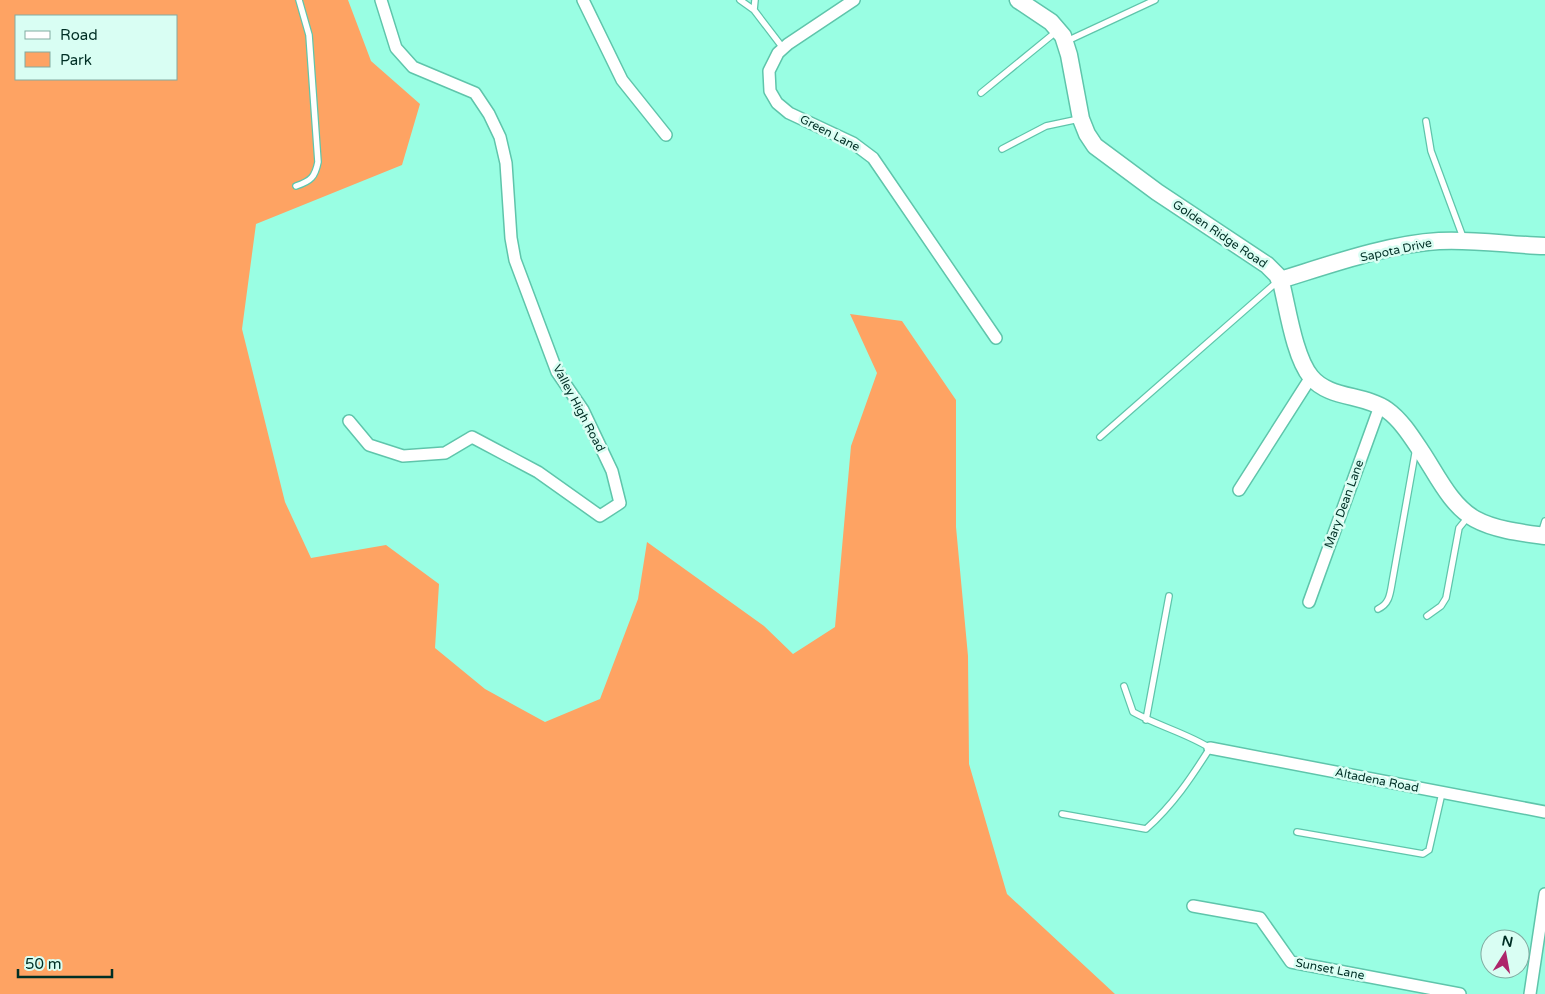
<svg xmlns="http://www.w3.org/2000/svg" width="1545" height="994" viewBox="0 0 1545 994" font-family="'Varela Round',sans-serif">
  <rect width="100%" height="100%" fill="#99fee3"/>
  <path fill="#fea363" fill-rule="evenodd" d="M0,0H348L371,61L420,104L402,165L256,224L242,329L285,502L311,558L386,545L439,584L435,648L485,689L545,722L600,699L638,599L647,542L764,626L793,654L835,627L851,446L877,373L850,314L902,321L956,400V527L968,656L969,764L1007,894L1115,994H0ZM16,16H176V79H16Z"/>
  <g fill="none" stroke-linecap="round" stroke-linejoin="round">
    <defs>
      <path id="lane" d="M740,0L754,10L783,48
        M754,10L755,0
        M1067,41L1155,0
        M981,93L1057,31
        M1426,121L1431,151L1464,240
        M1002,149L1046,126L1079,119
        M296,186C311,181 315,177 318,162L309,35L299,0
        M1100,437L1278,281
        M1541,534L1545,521
        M1378,609C1389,604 1390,595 1392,583L1416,448
        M1427,616L1441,606L1446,598L1459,528L1468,517
        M1146,720L1169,596
        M1062,814L1146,829C1173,805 1191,778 1210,748C1186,733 1158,726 1133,712L1124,686
        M1297,832L1423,854L1429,850L1442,793"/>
      <path id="street" d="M583,0L622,80L666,135
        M854,0L788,44L778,53L769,71L770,91L777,103L789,113L853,143L873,158L996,338
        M349,421L369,445L403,456L445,453L472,437L538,472L600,516L620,503L612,471L583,410L557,372L515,260L511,238L506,163L500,137L489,114L475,93L413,67L396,48L381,0
        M1239,490L1311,377
        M1309,602L1380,406
        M1210,748L1545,812
        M1193,906L1260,918L1291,962L1460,994
        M1530,994L1545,894"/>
      <path id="secondary" d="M1018,0L1051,22L1063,36L1069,55L1081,119L1087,134L1095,146L1157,192L1267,265L1277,275L1282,286C1288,311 1295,358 1311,377C1329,399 1364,394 1387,410C1401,420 1411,436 1421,451C1436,473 1450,505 1475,519C1495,530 1523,533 1545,536
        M1280,280C1329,265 1387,244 1439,241C1474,239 1510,245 1545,246"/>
    </defs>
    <use href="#lane" stroke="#5fc5ab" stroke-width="8"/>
    <use href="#street" stroke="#5fc5ab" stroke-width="14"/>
    <use href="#secondary" stroke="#5fc5ab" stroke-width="19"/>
    <use href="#lane" stroke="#fff" stroke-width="5.5"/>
    <use href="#street" stroke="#fff" stroke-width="11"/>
    <use href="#secondary" stroke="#fff" stroke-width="16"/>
  </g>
  <g text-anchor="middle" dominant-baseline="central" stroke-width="5" stroke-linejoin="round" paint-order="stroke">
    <g font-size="12" fill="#002f25" stroke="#d9fef3">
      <text transform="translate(830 133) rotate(27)">Green Lane</text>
      <text transform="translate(1220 234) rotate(34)">Golden Ridge Road</text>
      <text transform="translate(1396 250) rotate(-12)">Sapota Drive</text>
      <text transform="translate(579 408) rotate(62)">Valley High Road</text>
      <text transform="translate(1344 504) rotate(-70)">Mary Dean Lane</text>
      <text transform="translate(1377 780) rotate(11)">Altadena Road</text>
      <text transform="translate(1330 969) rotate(11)">Sunset Lane</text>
    </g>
  </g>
  <rect x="15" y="15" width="162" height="65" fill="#d9fef3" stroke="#82aba1"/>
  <rect x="25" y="31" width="25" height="8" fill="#ffffff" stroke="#82aba1"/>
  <text x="60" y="40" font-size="15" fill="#002f25">Road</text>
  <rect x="25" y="52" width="25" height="15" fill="#fea363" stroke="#82aba1"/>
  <text x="60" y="65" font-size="15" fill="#002f25">Park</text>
  <g transform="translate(1505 954) rotate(11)"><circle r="24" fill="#d9fef3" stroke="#82aba1"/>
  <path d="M0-4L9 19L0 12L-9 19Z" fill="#ad266b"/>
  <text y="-8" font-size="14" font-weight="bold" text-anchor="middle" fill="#002f25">N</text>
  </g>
  <path d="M18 969v8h94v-8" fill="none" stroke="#002f25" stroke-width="2.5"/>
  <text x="25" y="969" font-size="15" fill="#002f25" stroke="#d9fef3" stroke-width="4" paint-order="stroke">50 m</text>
</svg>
